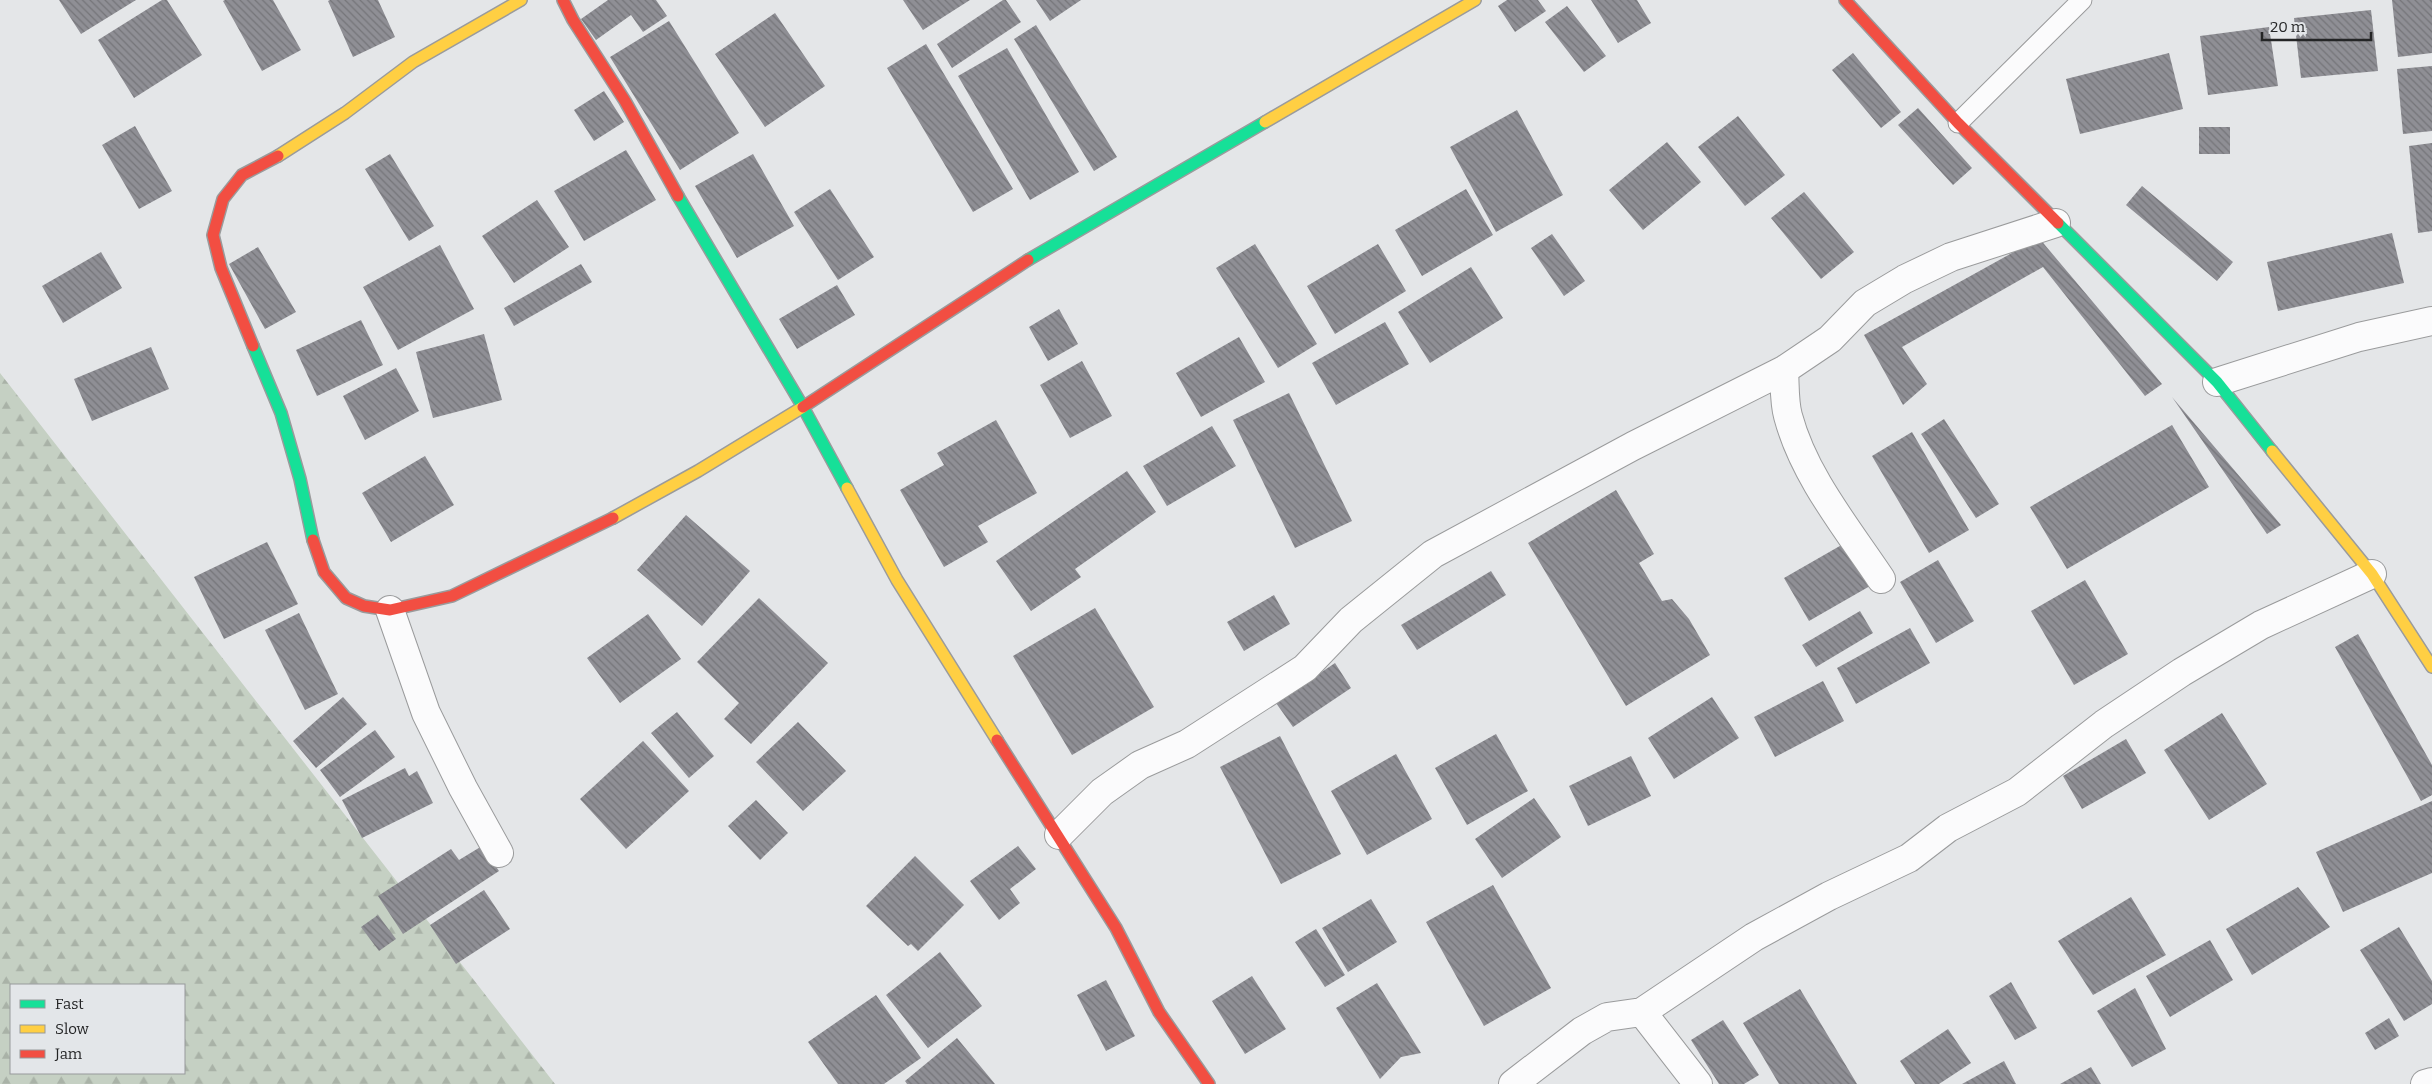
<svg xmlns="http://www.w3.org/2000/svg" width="2432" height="1084" viewBox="0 0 2432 1084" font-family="Bitter,serif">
  <defs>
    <pattern id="forest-firs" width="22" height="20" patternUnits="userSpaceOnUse" patternTransform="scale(1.25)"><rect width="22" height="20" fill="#c5d0c3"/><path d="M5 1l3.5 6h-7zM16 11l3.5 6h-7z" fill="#a9b2a7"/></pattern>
    <pattern id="building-back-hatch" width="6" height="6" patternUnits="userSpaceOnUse" patternTransform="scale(1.25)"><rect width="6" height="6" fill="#8f8f95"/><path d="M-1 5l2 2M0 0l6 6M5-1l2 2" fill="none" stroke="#757579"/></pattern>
  </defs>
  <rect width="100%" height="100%" fill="#e4e6e8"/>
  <path fill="url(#forest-firs)" fill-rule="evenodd" d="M0,373L555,1084H0ZM11,985H184V1073H11Z"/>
  <path fill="url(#building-back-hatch)" d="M59,0H136L81,34Z
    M162,0H167L202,55L134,98L98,40Z
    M225,0H273L301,50L262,71L223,1Z
    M330,0H378L395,37L353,57L328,1Z
    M608,0H656L667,16L643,32L631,15L596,40L581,19Z
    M903,0H970L923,30Z
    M1003,0H1006L1021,22L952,68L937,44Z
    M1036,0H1081L1050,21Z
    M1507,0H1538L1546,11L1515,32L1498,6Z
    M1591,0H1637L1651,23L1618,43Z
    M2392,0H2432V53L2398,57Z
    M1567,6L1606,56L1584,72L1545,22Z
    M2371,10L2378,71L2301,78L2294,18Z
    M775,13L825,86L765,127L715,54Z
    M669,21L739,133L680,170L610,57Z
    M1036,25L1117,157L1094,171L1014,39Z
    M2269,27L2278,86L2208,95L2200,36Z
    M926,44L1013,189L973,212L887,68Z
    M1007,48L1079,172L1030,200L958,76Z
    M1853,53L1901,112L1881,128L1832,70Z
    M2169,53L2183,109L2080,134L2066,79Z
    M2432,66V131L2403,134L2397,69Z
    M604,91L624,122L594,141L574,110Z
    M1918,108L1972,168L1953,185L1898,125Z
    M1517,110L1563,195L1496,232L1450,147Z
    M1738,116L1785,175L1745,206L1698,147Z
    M135,126L172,191L139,209L102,145Z
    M2199,127H2230V154H2199Z
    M1667,142L1701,182L1643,230L1609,190Z
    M2432,143V231L2418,233L2409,146Z
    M626,150L656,200L584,241L554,191Z
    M390,154L434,226L409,241L365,169Z
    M753,154L794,226L737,258L695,186Z
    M2142,186L2233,262L2217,281L2126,205Z
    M830,189L874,257L838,280L794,212Z
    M1466,189L1493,235L1422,276L1395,230Z
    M1804,192L1854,252L1821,279L1771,218Z
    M537,200L569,247L514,283L482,236Z
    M2392,233L2404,283L2278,311L2267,262Z
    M1552,234L1585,281L1564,296L1531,248Z
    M2039,238L2162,384L2145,396L2043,267L1902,347L1927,384L1903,405L1864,335Z
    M1255,244L1317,344L1278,368L1216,268Z
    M1378,244L1406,291L1335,334L1307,286Z
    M440,245L474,309L398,350L363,287Z
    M258,247L296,312L265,329L229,264Z
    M101,252L122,288L63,323L42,286Z
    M581,264L592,282L514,326L504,308Z
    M1471,267L1503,318L1430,363L1398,312Z
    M837,285L855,315L797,349L779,319Z
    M1059,309L1078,344L1048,361L1029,327Z
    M361,320L383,365L317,396L296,350Z
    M1385,322L1409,364L1336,405L1312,363Z
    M484,334L502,400L433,418L416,352Z
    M1239,337L1265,382L1201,417L1176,373Z
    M151,347L169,389L92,421L74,379Z
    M1082,361L1112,416L1070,438L1040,385Z
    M396,368L419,411L365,440L343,396Z
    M1289,393L1352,521L1295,548L1233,420Z
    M2172,397L2281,525L2267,534Z
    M1944,419L1999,504L1976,518L1921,434Z
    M996,420L1037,493L978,526L988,542L944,567L900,490L944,465L937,453Z
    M2172,425L2209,487L2067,569L2030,507Z
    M1212,426L1236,466L1167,506L1143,466Z
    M1912,432L1969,530L1929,553L1872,456Z
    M425,456L454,505L391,542L362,493Z
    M1127,471L1156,512L1075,569L1081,577L1031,611L996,561Z
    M1616,490L1654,554L1639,563L1662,601L1672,599L1689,619L1710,655L1626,706L1528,543Z
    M686,515L750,571L702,626L637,570Z
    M267,542L298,604L224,639L194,577Z
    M1845,543L1870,586L1809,621L1784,578Z
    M1938,560L1974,621L1936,643L1900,582Z
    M1491,571L1506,595L1417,650L1401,625Z
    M2085,580L2128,654L2074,685L2031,611Z
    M1274,595L1290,624L1244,651L1227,622Z
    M759,598L828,663L751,744L724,719L739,703L697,662Z
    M1095,608L1154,707L1072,755L1013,656Z
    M1860,611L1873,633L1816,667L1802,645Z
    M299,613L338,694L305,710L265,630Z
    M648,614L681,659L620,703L587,658Z
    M1910,628L1930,663L1856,704L1837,668Z
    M2358,634L2432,765V795L2421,801L2335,647Z
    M1335,663L1351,688L1293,727L1276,703Z
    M1823,681L1844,721L1775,757L1754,717Z
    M343,697L367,724L316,768L293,741Z
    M1712,697L1739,738L1674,779L1648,738Z
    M677,712L714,756L689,778L651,733Z
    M2222,713L2267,784L2209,820L2164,750Z
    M798,722L846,771L803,811L756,762Z
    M375,730L395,757L340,797L320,770Z
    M1496,734L1528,791L1467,825L1435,768Z
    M1280,736L1341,854L1281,884L1220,767Z
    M2126,739L2146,773L2082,809L2063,776Z
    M643,741L689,791L626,849L580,799Z
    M1396,754L1432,819L1367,855L1331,791Z
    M1631,756L1651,796L1588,826L1569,786Z
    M405,768L409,776L417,771L433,803L362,838L342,800Z
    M1534,798L1561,837L1502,878L1475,839Z
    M756,800L788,833L760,860L728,826Z
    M2432,801V873L2343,912L2316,852Z
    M482,846L499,871L403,934L378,896L451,849L459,860Z
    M1018,846L1036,869L1010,889L1020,903L999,920L970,881Z
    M915,856L964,905L918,951L911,944L908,946L866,906Z
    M1493,885L1551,988L1484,1026L1426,922Z
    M2298,887L2330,927L2252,975L2226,929Z
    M484,890L510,929L456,964L430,925Z
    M2131,897L2166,955L2093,995L2058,941Z
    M1371,899L1397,942L1348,972L1322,928Z
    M378,915L396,939L379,951L361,927Z
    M2399,927L2432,981V1004L2404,1021L2360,950Z
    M1316,929L1345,975L1325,987L1295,942Z
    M2210,940L2233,980L2170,1017L2146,976Z
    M940,952L982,1006L928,1048L886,995Z
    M1252,976L1286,1029L1245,1054L1212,1001Z
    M1106,980L1135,1036L1106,1051L1077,995Z
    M2011,982L2037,1028L2015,1040L1989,996Z
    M1377,983L1421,1053L1401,1057L1380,1079L1336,1008Z
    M2135,988L2166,1049L2132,1067L2097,1011Z
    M1800,989L1857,1084H1779L1743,1023Z
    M876,995L921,1058L884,1084H838L808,1042Z
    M2389,1018L2399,1036L2375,1050L2365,1033Z
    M1723,1020L1759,1075L1744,1084H1719L1691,1040Z
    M1948,1029L1971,1063L1939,1084H1915L1900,1061Z
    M957,1038L995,1084H907L905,1081Z
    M2004,1061L2016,1084H1962Z
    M2091,1067L2101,1084H2060Z"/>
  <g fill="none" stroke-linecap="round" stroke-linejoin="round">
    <defs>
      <path id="lane" d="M1958,123L2082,0"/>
      <path id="street" d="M1784,370C1785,384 1784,402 1788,416C1804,476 1847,528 1881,579
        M2217,382L2359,337L2432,321
        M390,610L426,713L463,788L499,853
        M1059,835L1102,792L1140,765L1187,744L1305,668L1351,620L1433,554L1633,446L1784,370L1830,339L1865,303L1905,279L1951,257L2056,223
        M1642,1012L1698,1084
        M1513,1084L1582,1031L1607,1017L1642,1012L1754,937L1829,896L1909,858L1948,828L2017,792L2104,724L2182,672L2261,625L2372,574
        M2425,1084L2432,1082"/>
      <path id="fast" d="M678,196L803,407L847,488
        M2058,223L2217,382L2272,451
        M1028,260L1265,122
        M253,346L281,413L300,479L313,540"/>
      <path id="slow" d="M1265,122L1475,0
        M278,156L345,113L413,62L521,0
        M2272,451L2372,574L2432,667
        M847,488L897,580L997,740
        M613,518L698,471L803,407"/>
      <path id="jam" d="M563,0L573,20L625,101L678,196
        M1845,0L1958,123L2058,223
        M253,346L221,268L213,235L223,199L242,175L278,156
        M803,407L1028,260
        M313,540L324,572L346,598L364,606L390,610L452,596L613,518
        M997,740L1116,928L1159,1012L1209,1084"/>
    </defs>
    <use href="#lane" stroke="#9a9b9c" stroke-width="21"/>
    <use href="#street" stroke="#9a9b9c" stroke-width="30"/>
    <use href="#fast" stroke="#9a9b9c" stroke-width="14"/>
    <use href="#slow" stroke="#9a9b9c" stroke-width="14"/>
    <use href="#jam" stroke="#9a9b9c" stroke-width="14"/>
    <use href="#lane" stroke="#fbfbfc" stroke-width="19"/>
    <use href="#street" stroke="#fbfbfc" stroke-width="28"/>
    <use href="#fast" stroke="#16e098" stroke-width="11"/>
    <use href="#slow" stroke="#ffcf43" stroke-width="11"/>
    <use href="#jam" stroke="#f24e42" stroke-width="11"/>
  </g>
  <rect x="10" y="984" width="175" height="90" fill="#e3e6e9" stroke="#97999b"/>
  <rect x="20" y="1000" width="25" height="8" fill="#16e098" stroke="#97999b"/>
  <text x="55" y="1009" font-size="15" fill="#242526">Fast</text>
  <rect x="20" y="1025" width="25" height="8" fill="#ffcf43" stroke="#97999b"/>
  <text x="55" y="1034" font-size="15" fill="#242526">Slow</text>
  <rect x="20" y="1050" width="25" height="8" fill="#f24e42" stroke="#97999b"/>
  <text x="55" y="1059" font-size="15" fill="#242526">Jam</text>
  <path d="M2262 32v8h109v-8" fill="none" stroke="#242526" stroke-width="2.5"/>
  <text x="2270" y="32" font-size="15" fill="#242526" stroke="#e3e6e9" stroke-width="4" paint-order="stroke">20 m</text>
</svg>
